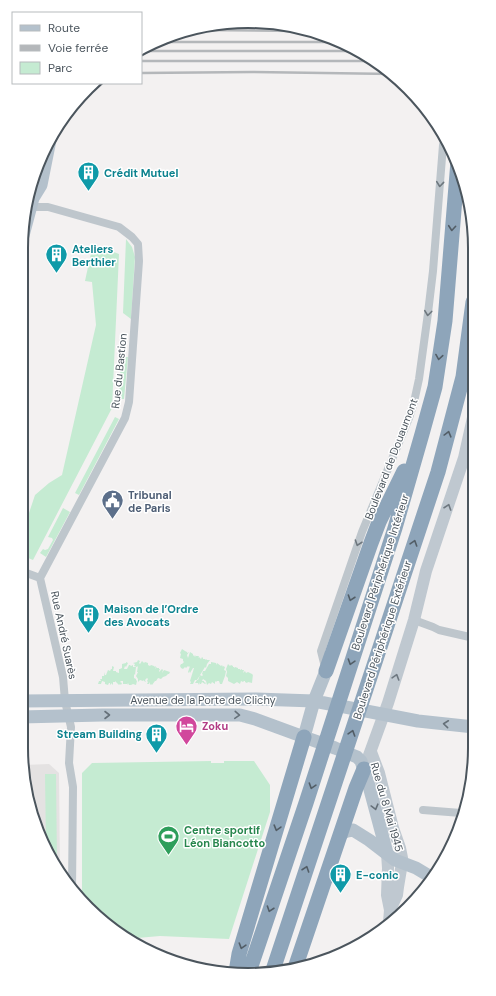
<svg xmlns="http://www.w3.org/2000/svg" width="496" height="996" viewBox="0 0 496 996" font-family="'DM Sans',sans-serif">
  <rect width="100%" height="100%" fill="#f3f1f1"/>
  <path fill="#e4e2e2" d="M49,764L59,773L60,871L33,821L24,765Z"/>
  <path fill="#c5ebd2" d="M126,239L132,247L135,257L131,319L123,313Z
    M93,244L119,254L112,408L33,560L21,555V516L22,514L28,516L35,495L49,483L62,475L64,466L96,325L92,282L85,281Z
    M121,357H128L124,399H119Z
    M115,417L119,419L79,495L75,493Z
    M63,508L70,512L46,557L40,553L43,549L45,550L48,549L53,540L52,538L48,537Z
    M182,649L185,651L187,652V653L189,652L187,655L188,658L190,652L193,654V656L194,655L195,657L196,655V656H199L198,658L199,657L201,659L202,657L203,658V659H206L205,660H206L207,659V660H210L207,664L206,668L205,667L197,680H195L193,684H190L191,682L190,681L194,668H193L190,673V671L189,673L188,672L190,666L189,667L188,666L186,668L185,667L183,669L181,668L180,666L181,664H182L184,662L183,661V659L180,658L181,654L180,653Z
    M138,660L140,661L139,663L140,664L142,661L144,663L145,662L148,663V665L150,666L151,665L154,666V667L155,666L156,667L155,669L157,667V668H159V669H160L159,671V672L162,669L163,670L162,673L164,670L170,672L169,674H168L166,676L163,677L161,679L158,678L156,681H155L152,685L151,684L150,685V682L149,684H147L148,682L147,681L148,679L147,678L145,680L146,682L144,681V680L143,681L140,680L138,682V679L136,676L138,672H137L138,666L137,667L134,666L135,664L133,663L137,662Z
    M126,662L128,663L126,667L125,666L124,669H127L129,665H130L131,666L133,665V667H136L135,675L134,674V678L136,679V680L137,681L136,685L133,684L131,685H129V683L128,685L127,683V684H123V681H121L120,682L122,683L121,685L120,684L119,685L115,681V682H113V685L111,683V685L110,684V683H109L108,685L105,684V682L102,681L101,684H98L99,681H101L100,679H102V676H104L105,672V675H106L108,670L110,671L111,669H112V666L114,667L113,671H116V672L119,673V669H120L122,668V664L126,663Z
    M211,662L216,663V665L217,663L221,666L222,665L223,667V666L225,667L224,670L226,671L225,676L222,684H220L219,681H217L216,682L215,681V684L212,682L211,684L209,683L207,685L206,681L203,679L202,681H204V682L206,683L205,684L202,682L201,684H200V682L199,685L198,683H195L197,680H198L200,675L202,676L203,675L202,674L203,671H205L209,664H211Z
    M228,664L230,666L231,665L233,666V667H234V668L235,667L238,668V669H240V670L242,669V671V670H244L243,673L245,671L246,673L248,672L252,674V675L253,674L252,683L248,682L247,683L245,682V681H244L243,682L241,681L240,684L237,682L234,684L228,681V678L226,676L227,672L226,669Z
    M211,761V763H224V761H254L270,785V812L229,939L160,936L126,939L122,937L82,900V773L92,763Z
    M45,774H56L57,866L46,845Z"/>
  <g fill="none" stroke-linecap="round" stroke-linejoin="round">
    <path stroke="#bec6cc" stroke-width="8" d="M28,207H48L119,227L132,237L138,244L139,261L129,402L125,418L40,578
      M21,571L40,578
      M40,578L63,677L65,701L71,727L69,763L73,787L72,890
      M414,620L433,627L439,630L474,638
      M325,667L321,651L362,532L409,418L414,402L419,379L428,313L433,271L443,145
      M423,810L461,813"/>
    <path stroke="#bfc8d0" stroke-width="12" d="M371,752L379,773L393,828L400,848L402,858V863L398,887L397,895L390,910
      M364,769L388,703L414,620L426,571L464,458L474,413
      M387,853L388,868L387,895L390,910L389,922"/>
    <path stroke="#b4c1cc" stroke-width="13" d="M21,243L33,198L41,185L50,140
      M21,701L256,699L314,701L418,721L474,727
      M21,717L102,715H240L255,719L304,737L335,748L357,757L361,761L369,786L387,853
      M304,737L314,701L326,671
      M340,834L347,831L353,830L369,840L395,860L416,868L431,877"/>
    <path stroke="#8ea5ba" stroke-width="15" d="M326,671L371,543L379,522L404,471
      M295,968L356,788L364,769
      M236,972L239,954L304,737
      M249,972L306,803L395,528L422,434L435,387L445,321L458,161
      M272,973L438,472L463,377L473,302"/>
    <path stroke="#b4b7ba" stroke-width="2.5" d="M200,30L297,31
      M160,42H341
      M143,51H359
      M141,61H373
      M141,73L253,72L393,74"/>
  </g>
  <defs><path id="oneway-chevron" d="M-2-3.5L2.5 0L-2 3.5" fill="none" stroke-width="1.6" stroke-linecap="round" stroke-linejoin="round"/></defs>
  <g stroke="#6e777e">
    <use href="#oneway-chevron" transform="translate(440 184) rotate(96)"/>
    <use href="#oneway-chevron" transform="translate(428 313) rotate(97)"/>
    <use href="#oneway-chevron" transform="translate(358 543) rotate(109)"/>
  </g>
  <g stroke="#525d66">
    <use href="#oneway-chevron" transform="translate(452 228) rotate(95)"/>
    <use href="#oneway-chevron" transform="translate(439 357) rotate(99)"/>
    <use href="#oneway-chevron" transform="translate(448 434) rotate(-75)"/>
    <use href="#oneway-chevron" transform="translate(414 543) rotate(-72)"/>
    <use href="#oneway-chevron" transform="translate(351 598) rotate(109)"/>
    <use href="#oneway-chevron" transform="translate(351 662) rotate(108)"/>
    <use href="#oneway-chevron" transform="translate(352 733) rotate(-72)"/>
    <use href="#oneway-chevron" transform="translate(312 786) rotate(108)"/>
    <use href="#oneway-chevron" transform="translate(277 828) rotate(106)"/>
    <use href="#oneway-chevron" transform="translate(306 869) rotate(-71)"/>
    <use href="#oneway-chevron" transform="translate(270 909) rotate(109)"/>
    <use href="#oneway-chevron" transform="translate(242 946) rotate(107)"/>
  </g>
  <g stroke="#6e7880">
    <use href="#oneway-chevron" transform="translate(448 507) rotate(-71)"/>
    <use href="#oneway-chevron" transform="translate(396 677) rotate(-73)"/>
  </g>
  <g stroke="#657079">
    <use href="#oneway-chevron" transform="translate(107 715)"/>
    <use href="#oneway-chevron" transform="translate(237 715) rotate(4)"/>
    <use href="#oneway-chevron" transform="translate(446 724) rotate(-174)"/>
    <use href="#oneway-chevron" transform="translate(375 807) rotate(75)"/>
  </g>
  <defs>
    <symbol id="building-pin" viewBox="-11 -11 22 30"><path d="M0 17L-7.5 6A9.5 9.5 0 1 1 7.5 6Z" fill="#0f9aa8" stroke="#fff"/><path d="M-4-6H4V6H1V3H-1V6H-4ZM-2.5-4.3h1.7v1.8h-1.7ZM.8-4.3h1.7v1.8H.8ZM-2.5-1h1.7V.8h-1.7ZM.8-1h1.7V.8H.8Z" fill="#fff"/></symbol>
    <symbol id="civic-pin" viewBox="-11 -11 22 30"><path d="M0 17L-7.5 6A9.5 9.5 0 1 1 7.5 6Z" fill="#5c6f8a" stroke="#fff"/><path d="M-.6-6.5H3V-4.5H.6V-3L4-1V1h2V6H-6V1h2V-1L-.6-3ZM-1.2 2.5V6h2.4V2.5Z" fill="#fff"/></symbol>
    <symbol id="hotel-pin" viewBox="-11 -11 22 30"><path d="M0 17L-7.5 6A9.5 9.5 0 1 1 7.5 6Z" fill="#d1479c" stroke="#fff"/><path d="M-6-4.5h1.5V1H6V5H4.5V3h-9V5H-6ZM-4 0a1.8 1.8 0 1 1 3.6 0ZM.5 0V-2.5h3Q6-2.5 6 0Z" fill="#fff"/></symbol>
    <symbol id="stadium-pin" viewBox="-11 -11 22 30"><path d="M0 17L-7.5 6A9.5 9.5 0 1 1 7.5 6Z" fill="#2e9e5b" stroke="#fff"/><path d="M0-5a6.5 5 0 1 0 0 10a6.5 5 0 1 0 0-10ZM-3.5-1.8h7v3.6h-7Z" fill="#fff"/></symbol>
  </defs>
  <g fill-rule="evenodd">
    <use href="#building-pin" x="76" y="160" width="25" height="34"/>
    <use href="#building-pin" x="44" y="242" width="25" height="34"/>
    <use href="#civic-pin" x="100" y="488" width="25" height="34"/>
    <use href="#building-pin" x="76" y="602" width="25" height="34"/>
    <use href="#hotel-pin" x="174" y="714" width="25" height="34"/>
    <use href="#building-pin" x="144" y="722" width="25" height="34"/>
    <use href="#stadium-pin" x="156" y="824" width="25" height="34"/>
    <use href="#building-pin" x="328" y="862" width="25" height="34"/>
  </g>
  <g text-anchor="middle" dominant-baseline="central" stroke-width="3" stroke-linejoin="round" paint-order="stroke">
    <g font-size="11" font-weight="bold" fill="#0d838f" stroke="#fff" text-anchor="start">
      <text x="104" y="173">Crédit Mutuel</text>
      <text x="72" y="249">Ateliers<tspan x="72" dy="13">Berthier</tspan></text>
      <text x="104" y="609">Maison de l’Ordre<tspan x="104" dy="13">des Avocats</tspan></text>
      <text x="142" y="734" text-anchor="end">Stream Building</text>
      <text x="356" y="875">E-conic</text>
    </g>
    <g font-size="11" fill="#4b555d" stroke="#fff">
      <text transform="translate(119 371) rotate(-84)">Rue du Bastion</text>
      <text transform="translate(391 459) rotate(-69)">Boulevard de Douaumont</text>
      <text transform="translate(380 572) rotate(-72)">Boulevard Périphérique Intérieur</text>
      <text transform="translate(64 635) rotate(78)">Rue André Suarès</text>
      <text transform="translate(382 640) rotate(-72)">Boulevard Périphérique Extérieur</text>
      <text x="203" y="700">Avenue de la Porte de Clichy</text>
      <text transform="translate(387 807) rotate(74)">Rue du 8 Mai 1945</text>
    </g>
    <g font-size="11" font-weight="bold" fill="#4e5e75" stroke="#fff" text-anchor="start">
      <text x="128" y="495">Tribunal<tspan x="128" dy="13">de Paris</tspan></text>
    </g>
    <g font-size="11" font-weight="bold" fill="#b23c85" stroke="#fff" text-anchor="start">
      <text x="202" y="726">Zoku</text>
    </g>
    <g font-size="11" font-weight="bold" fill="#27864d" stroke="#fff" text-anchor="start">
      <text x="184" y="830">Centre sportif<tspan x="184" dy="13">Léon Biancotto</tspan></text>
    </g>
  </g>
  <path d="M0 0H496V996H0ZM248 28H248A220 220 0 0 1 468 248V748A220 220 0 0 1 248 968H248A220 220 0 0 1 28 748V248A220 220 0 0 1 248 28Z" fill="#fff" fill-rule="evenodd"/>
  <path fill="none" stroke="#4b555d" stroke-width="2" d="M248 28H248A220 220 0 0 1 468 248V748A220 220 0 0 1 248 968H248A220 220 0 0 1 28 748V248A220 220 0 0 1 248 28Z"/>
  <rect x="12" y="12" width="130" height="72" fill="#ffffff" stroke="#b7bbbe"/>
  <rect x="20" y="25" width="20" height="6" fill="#b4c1cc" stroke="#b7bbbe"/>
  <text x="48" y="32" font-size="12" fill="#4b555d">Route</text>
  <rect x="20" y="45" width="20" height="6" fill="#b4b7ba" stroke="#b7bbbe"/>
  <text x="48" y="52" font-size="12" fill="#4b555d">Voie ferrée</text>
  <rect x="20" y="62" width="20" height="12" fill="#c5ebd2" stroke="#b7bbbe"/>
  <text x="48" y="72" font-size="12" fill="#4b555d">Parc</text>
</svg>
